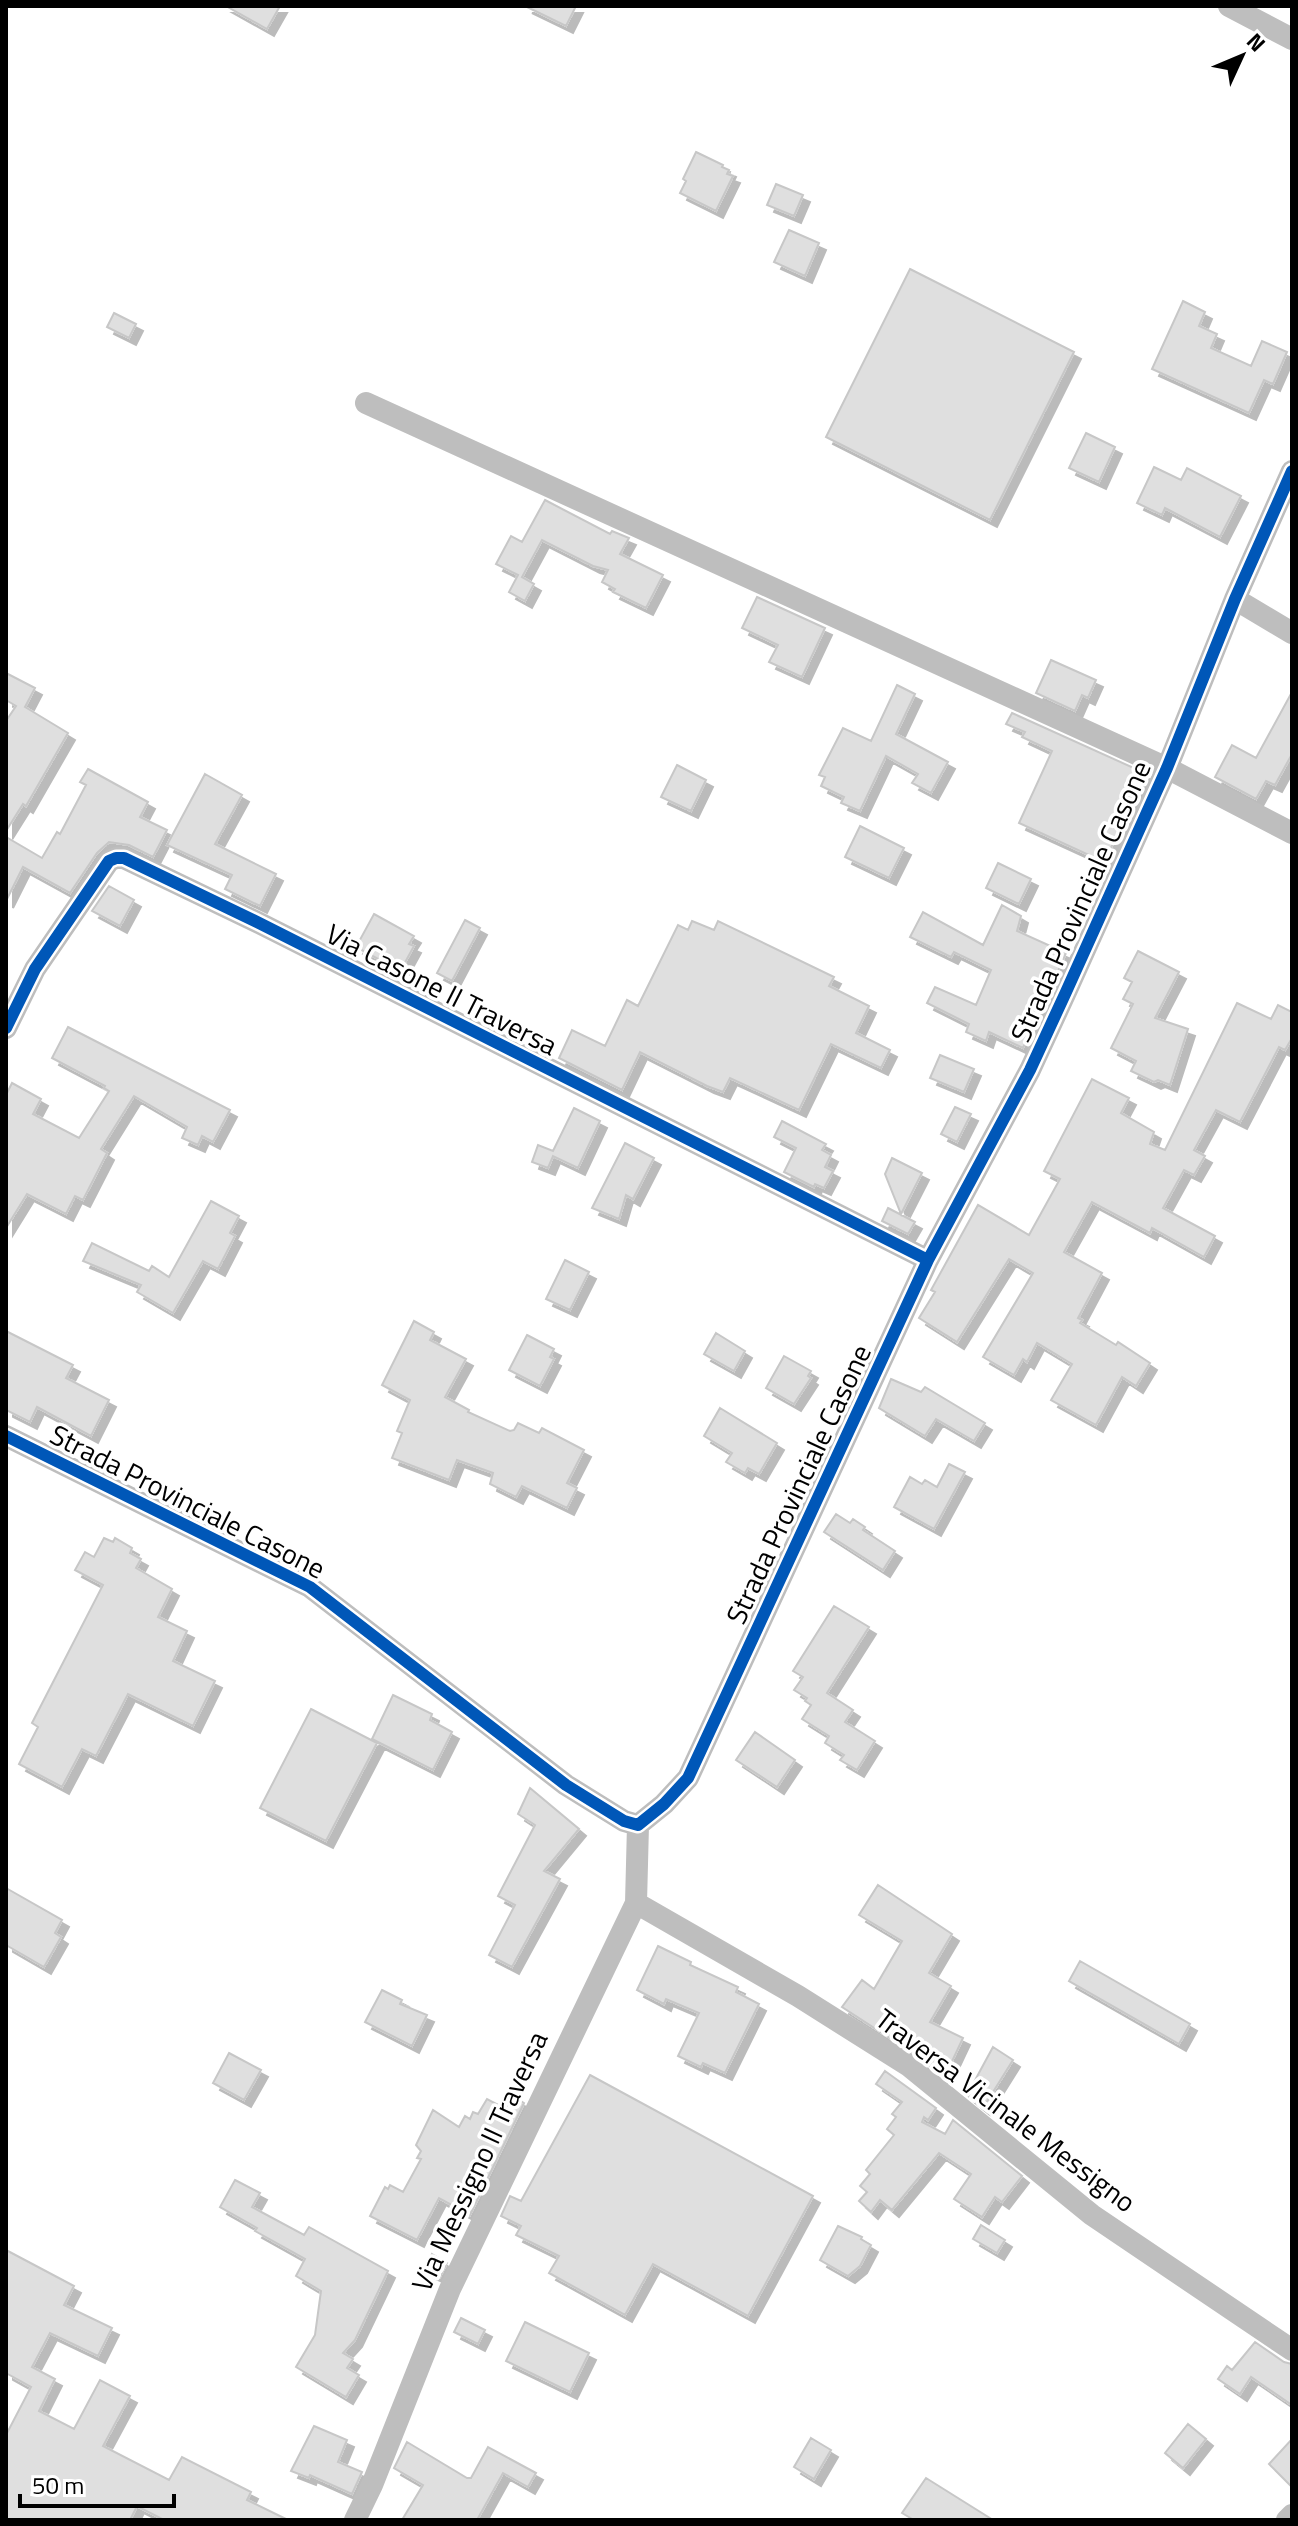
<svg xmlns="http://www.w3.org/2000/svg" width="1298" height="2526" viewBox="0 0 1298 2526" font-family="'Titillium Web',sans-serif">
  <defs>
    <filter id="shadow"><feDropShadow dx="7" dy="7" stdDeviation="0" flood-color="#0004"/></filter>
  </defs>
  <rect width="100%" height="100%" fill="#fff"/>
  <path fill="#dfdfdf" stroke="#c7c7c7" stroke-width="2" filter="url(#shadow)" d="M226,6H280L267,29Z
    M525,6H576L566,26Z
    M696,152L723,165L722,167L729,170L727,174L733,176L716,211L680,193L686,181L683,179Z
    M776,184L803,195L794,216L767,205Z
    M789,230L819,243L805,276L774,262Z
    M910,269L1074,352L990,520L826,437Z
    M1183,301L1205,312L1199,326L1217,334L1211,348L1251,366L1262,341L1287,352L1273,384L1264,380L1249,413L1152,369Z
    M114,313L136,324L129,338L107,327Z
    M1086,433L1115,447L1099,482L1069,468Z
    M1154,467L1181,480L1187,468L1241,496L1220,537L1165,508L1162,515L1137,503Z
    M545,500L610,534L612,531L629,538L620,554L663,575L646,608L613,592L615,589L602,582L608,570L593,566L542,540L522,577L534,584L525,601L509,592L518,575L496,564L511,536L522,542Z
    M757,597L825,628L802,677L769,662L778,645L742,628Z
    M1051,660L1096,680L1088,698L1082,695L1075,711L1036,693Z
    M6,673L35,688L25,707L68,733L26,806L23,804L6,831V721L16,706L6,700Z
    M897,685L915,694L896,734L948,762L931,793L912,783L918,774L886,756L860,811L841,803L844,797L821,786L825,777L819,775L843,728L871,741Z
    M1292,692V754L1275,785L1266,781L1256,799L1215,777L1232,745L1256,758Z
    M1012,713L1147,774L1104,862L1019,823L1052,751L1022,737L1025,732L1006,724Z
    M677,765L706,780L691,811L661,797Z
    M88,769L148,802L140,817L167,830L153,857L129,845L109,842L97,853L70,893L23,867L6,901V837L42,858L57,832L60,834L86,785L80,782Z
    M205,774L242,795L215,844L276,874L260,906L225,889L232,875L167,845Z
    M860,826L904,848L889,878L845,857Z
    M998,863L1031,879L1019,904L986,888Z
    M109,886L134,900L120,926L92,911Z
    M1002,905L1021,916L1017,931L1066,953L1023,1048L989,1032L986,1041L966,1032L969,1024L927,1003L935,987L976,1005L991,970L954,952L951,957L910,937L923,912L983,945Z
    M374,914L414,936L409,944L414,946L402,968L393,963L391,966L356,947Z
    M465,920L480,928L452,981L437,973Z
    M692,921L714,930L718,921L834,977L829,986L869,1006L856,1033L890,1050L881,1068L831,1044L799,1110L730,1078L723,1092L707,1086L640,1052L622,1090L559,1058L572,1030L605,1046L627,1000L638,1006L678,925L688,930Z
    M1138,951L1179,972L1155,1018L1188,1029L1170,1085L1158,1080L1154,1082L1131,1071L1136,1061L1111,1048L1133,1004L1123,999L1132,982L1124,978Z
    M1237,1003L1271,1019L1278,1005L1292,1012V1038L1285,1050L1279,1047L1240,1122L1216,1110L1194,1150L1205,1156L1194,1175L1184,1170L1163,1208L1215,1236L1204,1257L1152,1228L1150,1233L1092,1202L1064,1252L1102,1273L1078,1318L1082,1320L1080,1323L1116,1345L1118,1342L1150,1363L1136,1386L1122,1377L1096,1425L1051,1400L1072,1364L1037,1343L1027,1362L1023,1359L1014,1375L983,1357L1033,1273L1009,1259L957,1342L919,1318L935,1292L931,1290L978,1205L1029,1235L1060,1179L1044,1171L1092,1079L1129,1098L1121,1113L1154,1132L1150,1144L1165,1150Z
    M68,1027L230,1110L213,1142L202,1136L198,1145L182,1138L187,1127L134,1096L101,1149L107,1153L83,1200L75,1196L66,1214L27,1194L6,1228V1095L12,1083L41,1099L33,1114L79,1138L109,1091L104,1088L105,1086L52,1058Z
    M940,1055L974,1069L964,1092L930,1078Z
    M955,1107L971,1114L957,1142L941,1134Z
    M574,1108L600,1121L578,1168L553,1156L548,1168L532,1162L538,1145L553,1151Z
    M782,1121L826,1144L822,1150L831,1155L825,1167L833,1171L824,1188L815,1184L814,1187L784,1172L796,1148L774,1137Z
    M625,1143L654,1158L633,1199L626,1195L619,1219L592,1208Z
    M892,1158L922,1173L901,1214L885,1174Z
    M211,1201L239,1216L230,1233L235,1236L218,1269L203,1261L173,1313L137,1292L141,1285L83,1261L92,1243L149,1271L152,1266L169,1277Z
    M888,1208L915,1222L908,1234L882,1221Z
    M565,1260L589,1272L570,1310L546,1299Z
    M414,1321L434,1332L430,1340L466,1359L445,1397L469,1410L468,1412L510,1431L514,1430L518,1423L539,1433L542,1428L584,1450L567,1483L577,1488L567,1508L522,1486L516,1497L490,1484L493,1473L457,1460L449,1480L392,1458L402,1433L397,1431L410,1400L382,1385Z
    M6,1331L73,1365L66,1378L109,1400L91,1436L37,1407L30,1422L6,1410Z
    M716,1333L745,1351L734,1371L704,1354Z
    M527,1335L554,1349L550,1357L554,1359L540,1386L509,1370Z
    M784,1356L811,1371L808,1376L811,1378L794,1404L766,1388Z
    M891,1379L921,1392L925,1387L985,1423L974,1441L936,1419L925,1436L879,1408Z
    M720,1408L777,1443L759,1474L748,1468L745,1473L726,1462L732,1453L704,1436Z
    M949,1464L965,1472L934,1529L894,1507L910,1477L922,1484L925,1480L937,1487Z
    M836,1514L850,1523L853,1519L865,1527L863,1530L895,1551L883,1570L824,1532Z
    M104,1538L113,1542L115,1538L132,1548L130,1553L141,1559L136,1568L172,1589L158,1617L187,1631L173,1661L215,1681L193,1726L128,1694L96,1756L82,1749L62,1787L19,1764L38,1727L32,1723L103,1585L75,1570L85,1552L94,1557Z
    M834,1606L869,1627L827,1693L853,1710L845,1722L875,1741L857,1770L840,1760L844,1755L825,1743L829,1736L802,1719L811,1705L805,1701L807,1698L794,1690L803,1677L793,1671Z
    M393,1695L432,1714L430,1720L452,1732L433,1770L372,1739Z
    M311,1709L377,1743L326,1841L260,1808Z
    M755,1732L795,1760L777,1787L736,1760Z
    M530,1788L579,1829L544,1871L560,1879L512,1967L489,1955L515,1905L498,1896L535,1825L518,1814Z
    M878,1885L952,1934L929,1973L951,1986L930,2022L963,2038L947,2072L925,2061L842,2007L862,1980L874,1989L902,1941L859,1915Z
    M6,1888L62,1920L55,1933L61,1937L44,1967L6,1945Z
    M658,1946L691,1962L690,1965L738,1987L736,1992L759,2004L725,2073L703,2063L701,2067L678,2056L699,2013L666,1999L664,2004L637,1990Z
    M1080,1961L1190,2024L1179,2044L1069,1981Z
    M382,1990L402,2000L400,2004L427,2015L412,2046L365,2022Z
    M993,2047L1013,2060L983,2108L967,2095Z
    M229,2053L261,2070L244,2100L213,2083Z
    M885,2071L936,2108L928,2120L924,2117L922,2122L945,2134L953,2120L1022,2176L1002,2202L995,2197L982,2217L954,2199L971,2174L939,2153L892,2210L880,2200L871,2212L859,2201L867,2192L860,2186L870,2174L866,2170L894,2135L887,2129L896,2117L892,2114L902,2102L876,2084Z
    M590,2075L813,2196L748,2316L653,2264L625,2315L549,2273L559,2256L516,2235L521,2226L501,2216L510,2196L521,2201Z
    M513,2096L524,2103L470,2215L439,2198L417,2240L370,2216L385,2187L388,2189L390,2185L403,2192L421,2159L417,2158L421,2151L416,2145L433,2110L459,2127L465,2116L470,2119L473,2112L478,2114L487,2099L506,2109Z
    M235,2180L260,2193L252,2207L304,2235L309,2227L388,2271L355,2340L343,2353L353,2359L347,2368L359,2375L346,2397L296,2367L315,2335L321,2291L296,2276L305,2259L255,2231L257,2228L220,2207Z
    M981,2225L1005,2240L997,2253L973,2239Z
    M838,2226L862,2237L861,2239L871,2245L860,2266L848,2276L820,2260Z
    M6,2250L74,2286L64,2305L112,2328L98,2356L50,2333L32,2367L55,2379L39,2411L74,2429L100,2380L130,2396L103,2446L169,2480L182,2457L251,2492L247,2500L288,2520H164L137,2506L130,2520H6V2435L31,2387L6,2373Z
    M432,2254L447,2263L440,2277L424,2270Z
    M461,2318L485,2330L478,2344L454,2332Z
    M525,2322L589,2353L570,2392L506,2361Z
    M1255,2342L1284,2362L1292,2364V2405L1251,2377L1240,2394L1218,2379L1227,2366L1232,2370Z
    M1188,2424L1206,2439L1183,2468L1165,2453Z
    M314,2426L347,2440L338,2462L362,2472L352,2494L310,2475L309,2478L291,2471Z
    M811,2438L831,2450L814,2479L794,2467Z
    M1292,2439V2487L1269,2464Z
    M407,2442L467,2478H471L488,2447L536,2473L528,2487L503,2473L477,2520H402L423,2485L394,2468Z
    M926,2478L993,2520H914L902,2513Z"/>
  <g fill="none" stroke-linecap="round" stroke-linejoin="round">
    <path stroke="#bebebe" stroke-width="22" d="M1229,6L1292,39
      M366,403L1167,768L1292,833
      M1235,599L1292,633
      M6,1028L35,969L109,861L116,858H124L255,921L928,1260
      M6,1436L310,1587L566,1785L624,1821L638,1825L664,1804L688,1778L928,1260L1030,1070L1066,992L1167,768L1235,599L1292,471
      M636,1903L798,1996L909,2066L1092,2215L1292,2350
      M355,2520L372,2485L450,2289L636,1903L638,1825
      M1287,2520L1292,2515"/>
    <defs>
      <path id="cycleway" d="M6,1028L35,969L109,861L116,858H124L255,921L928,1260
        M6,1436L310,1587L566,1785L624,1821L638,1825L664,1804L688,1778L928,1260L1030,1070L1066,992L1167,768L1235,599L1292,471"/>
    </defs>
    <use href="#cycleway" stroke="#fff" stroke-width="17"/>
    <use href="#cycleway" stroke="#0057b8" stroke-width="12"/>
  </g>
  <g text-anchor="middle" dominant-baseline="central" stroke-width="7" stroke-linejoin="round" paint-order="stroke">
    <g font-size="28" fill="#000" stroke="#fff">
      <text transform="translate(1080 901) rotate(-66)">Strada Provinciale Casone</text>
      <text transform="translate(442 989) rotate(27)">Via Casone II Traversa</text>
      <text transform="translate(798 1484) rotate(-65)">Strada Provinciale Casone</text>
      <text transform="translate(188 1501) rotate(27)">Strada Provinciale Casone</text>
      <text transform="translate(1006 2110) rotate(37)">Traversa Vicinale Messigno</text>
      <text transform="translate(479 2161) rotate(-65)">Via Messigno II Traversa</text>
    </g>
  </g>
  <rect width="1298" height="2526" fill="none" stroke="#000000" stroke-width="16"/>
  <g transform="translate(1242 56) rotate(46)" stroke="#ffffff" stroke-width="6" paint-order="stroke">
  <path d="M0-6L14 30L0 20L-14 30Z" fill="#000000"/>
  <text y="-12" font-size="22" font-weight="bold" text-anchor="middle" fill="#000000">N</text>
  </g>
  <path d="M20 2494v12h154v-12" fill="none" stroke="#000000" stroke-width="4"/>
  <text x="32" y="2494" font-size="24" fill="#000000" stroke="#ffffff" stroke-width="6" paint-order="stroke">50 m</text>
</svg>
